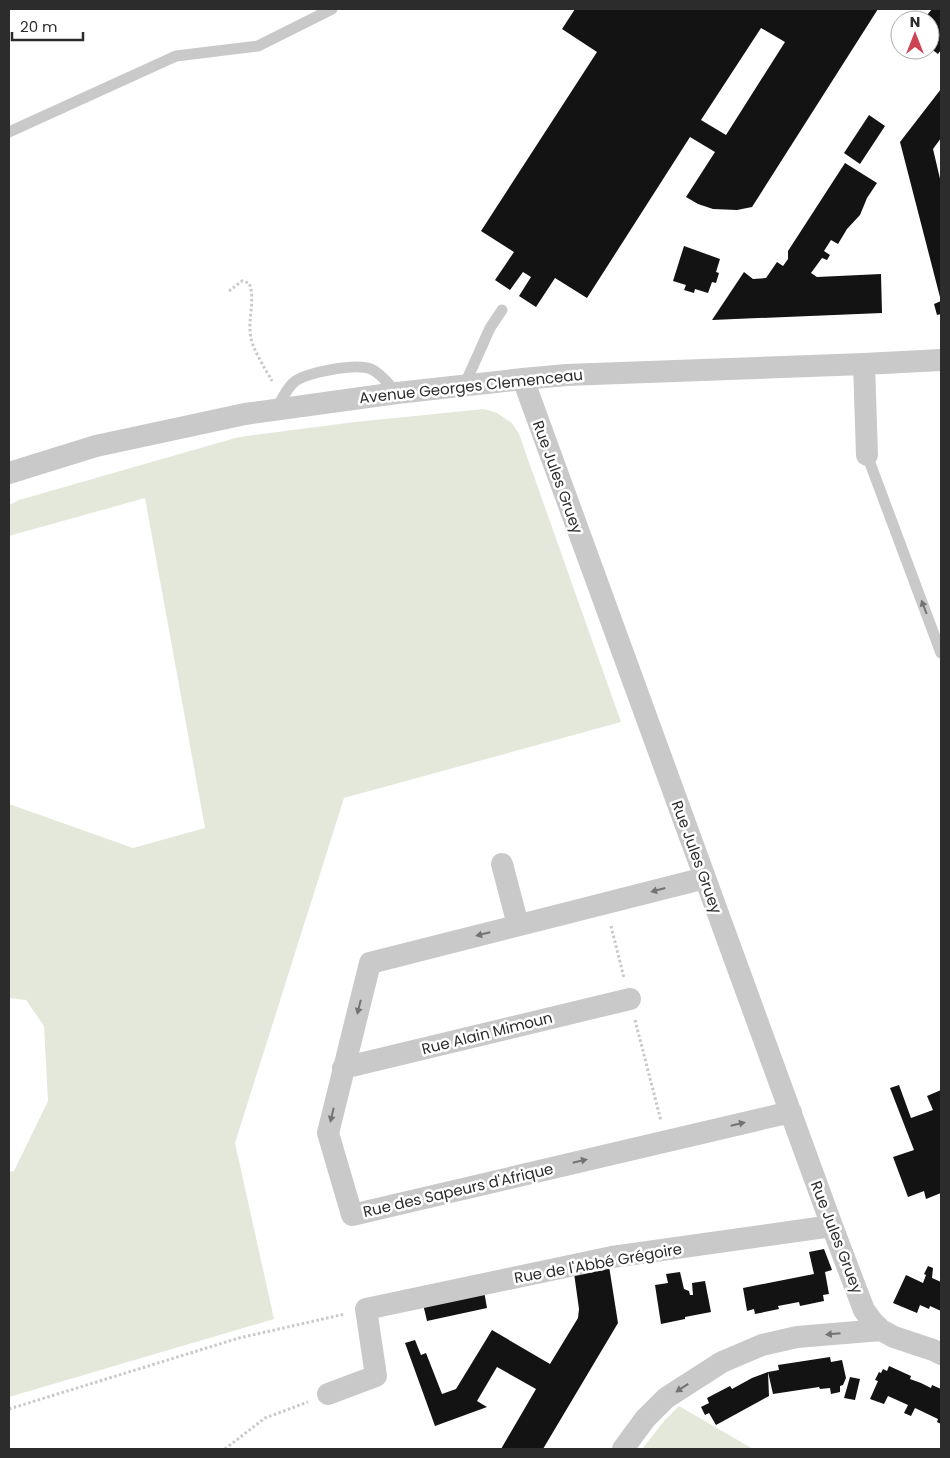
<svg xmlns="http://www.w3.org/2000/svg" width="950" height="1458" viewBox="0 0 950 1458" font-family="Poppins,sans-serif">
  <rect width="100%" height="100%" fill="#fff"/>
  <path fill="#e3e8db" d="M484,409L497,413L512,423L519,434L621,722L344,798L235,1143L274,1319L9,1397V1172L14,1171L48,1101L44,1026L26,1000L9,998V804L133,848L205,828L145,498L9,536V505L19,500L239,437L355,422Z
    M679,1406L753,1449H642L665,1420Z"/>
  <path fill="#131313" fill-rule="evenodd" d="M575,9H878L752,207L737,210L713,209L698,204L686,197L715,152L690,137L587,298L555,278L536,307L519,296L531,277L523,272L510,290L495,280L514,252L481,231L597,52L562,29ZM761,28L785,42L726,135L701,120Z
    M932,9H941V50L938,54L930,48V20H923Z
    M941,89V138L933,149L941,183V301L900,142Z
    M869,115L885,126L860,164L844,153Z
    M845,163L877,183L867,198L860,215L847,229L838,244L831,240L824,251L830,255L827,260L822,258L811,273L817,277L881,274L882,313L712,320L744,272L753,279L766,278L777,262L783,266L788,259V251Z
    M684,246L720,259L716,272L719,273L716,283L712,282L708,293L695,289L694,293L684,290L686,285L673,281Z
    M941,301V314L937,315L934,304Z
    M899,1085L911,1118L933,1110L927,1096L941,1090V1193L926,1199L924,1191L908,1197L893,1157L914,1150L890,1088Z
    M824,1249L832,1270L825,1272L829,1294L823,1295L824,1301L800,1306L799,1302L778,1306L779,1309L755,1314L754,1309L747,1311L743,1288L814,1274L809,1252Z
    M609,1266L618,1323L543,1449H501L536,1389L497,1367L477,1401L487,1407L435,1426L405,1343L415,1340L421,1355L426,1353L442,1394L456,1389L492,1330L550,1364L578,1318L579,1309L574,1273Z
    M928,1266L933,1268L932,1278L941,1282V1311L930,1306L929,1309L920,1305L917,1313L893,1303L906,1275L923,1283L926,1275L924,1274Z
    M680,1272L684,1289L689,1291L690,1295H693L692,1283L705,1281L711,1312L685,1317V1319L661,1324L655,1285L668,1283L666,1274Z
    M484,1291L487,1308L427,1321L423,1304Z
    M830,1357L831,1362L842,1360L846,1378L843,1385L840,1386V1392L831,1394L830,1388L820,1389L819,1387L773,1394L768,1372L779,1370L778,1365Z
    M889,1366L911,1376L910,1379L921,1383L931,1388L932,1385L941,1389V1424L937,1422L938,1419L915,1408L911,1416L904,1413L908,1405L888,1396L884,1404L870,1399L878,1381L875,1380L879,1372L881,1373L883,1369L887,1371Z
    M768,1372L769,1396L716,1425L709,1413L705,1415L701,1407L709,1403L707,1398L730,1386L732,1389L752,1378Z
    M850,1377L860,1379L855,1400L844,1398Z"/>
  <g fill="none" stroke-linecap="round" stroke-linejoin="round">
    <path stroke="#c9c9c9" stroke-width="3" stroke-dasharray="2.5 2.5" stroke-linecap="butt" d="M229,291L242,281L249,283C256,299 247,320 251,338C253,350 266,370 272,381
      M611,926L624,978
      M635,1020L661,1121
      M9,1409L239,1338L345,1314
      M225,1449L265,1418L308,1402"/>
    <path stroke="#c9c9c9" stroke-width="11" d="M9,132L176,56L258,46L332,9
      M464,386L490,328L502,310
      M276,409C281,401 286,390 293,383C305,372 357,363 371,369C382,374 389,385 397,393
      M867,455L941,653"/>
    <path stroke="#c9c9c9" stroke-width="22" d="M864,364L867,455
      M523,379L832,1226L864,1310L872,1321L881,1330
      M9,473L96,446L245,414L397,393L523,379L566,375L864,364L941,360
      M502,864L518,925
      M705,878L370,963L328,1133L352,1215L791,1112
      M343,1068L630,999
      M328,1394L376,1376L366,1309L612,1257L832,1226
      M623,1449L645,1419L666,1398L722,1362L762,1345L797,1337L881,1330L894,1337L933,1350L941,1354"/>
  </g>
  <defs><path id="oneway-solid" d="M-6-.8H1V-3.2L6.5 0L1 3.2V.8H-6Z" transform="scale(1.25)"/></defs>
  <g fill="#737373">
    <use href="#oneway-solid" transform="translate(924 607) rotate(-111)"/>
    <use href="#oneway-solid" transform="translate(658 890) rotate(165)"/>
    <use href="#oneway-solid" transform="translate(483 934) rotate(166)"/>
    <use href="#oneway-solid" transform="translate(359 1007) rotate(104)"/>
    <use href="#oneway-solid" transform="translate(332 1115) rotate(103)"/>
    <use href="#oneway-solid" transform="translate(738 1124) rotate(-13)"/>
    <use href="#oneway-solid" transform="translate(580 1161) rotate(-13)"/>
    <use href="#oneway-solid" transform="translate(833 1334) rotate(175)"/>
    <use href="#oneway-solid" transform="translate(682 1388) rotate(147)"/>
  </g>
  <g text-anchor="middle" dominant-baseline="central" stroke-width="5" stroke-linejoin="round" paint-order="stroke">
    <g font-size="15" fill="#2c2c2c" stroke="#fff">
      <text transform="translate(471 386) rotate(-6)">Avenue Georges Clemenceau</text>
      <text transform="translate(558 477) rotate(70)">Rue Jules Gruey</text>
      <text transform="translate(697 857) rotate(70)">Rue Jules Gruey</text>
      <text transform="translate(487 1033) rotate(-14)">Rue Alain Mimoun</text>
      <text transform="translate(458 1190) rotate(-13)">Rue des Sapeurs d'Afrique</text>
      <text transform="translate(837 1237) rotate(69)">Rue Jules Gruey</text>
      <text transform="translate(598 1263) rotate(-10)">Rue de l'Abbé Grégoire</text>
    </g>
  </g>
  <rect width="950" height="1458" fill="none" stroke="#2c2c2c" stroke-width="20"/>
  <g transform="translate(915 35)"><circle r="24" fill="#ffffff" stroke="#ababab"/>
  <path d="M0-4L9 19L0 12L-9 19Z" fill="#ce4354"/>
  <text y="-8" font-size="14" font-weight="bold" text-anchor="middle" fill="#2c2c2c">N</text>
  </g>
  <path d="M12 32v8h71v-8" fill="none" stroke="#2c2c2c" stroke-width="2.5"/>
  <text x="20" y="32" font-size="15" fill="#2c2c2c" stroke="#ffffff" stroke-width="4" paint-order="stroke">20 m</text>
</svg>
